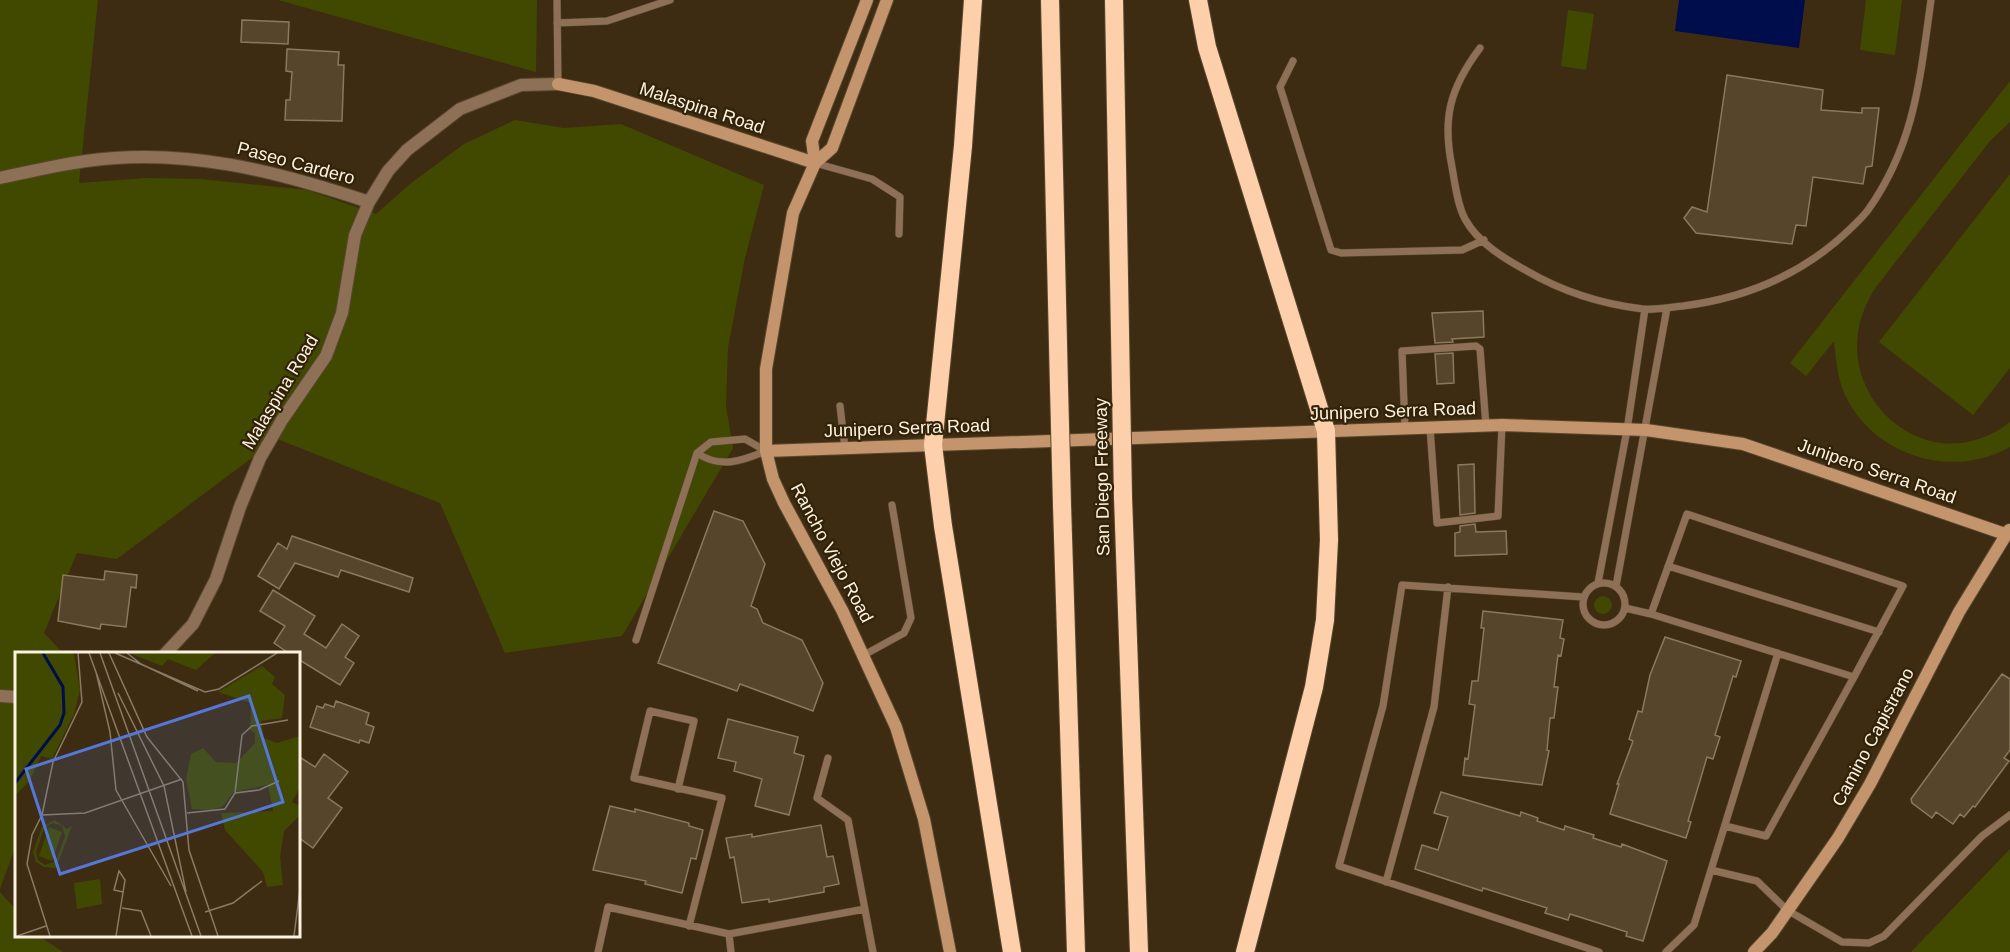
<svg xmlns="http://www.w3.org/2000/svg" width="2010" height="952" viewBox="0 0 2010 952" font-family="Helvetica,sans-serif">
  <rect width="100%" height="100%" fill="#3d2c12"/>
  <path fill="#414901" d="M0,0H98L79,183L146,178L200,179L307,190L376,214L410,184L464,144L515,120L564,128L621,124L764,185L745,258L728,347L726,406L733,448L622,636L505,653L440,503L277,439L117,559L77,553L44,633L63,653L16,654V845L0,889Z
    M278,0H537L536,72Z
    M1866,0H1902L1895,55L1860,50Z
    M1568,10L1594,14L1586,70L1561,66Z
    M2010,81V122L1990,141L1876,287C1812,383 1924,490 2010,422V447C1951,480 1874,456 1845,395C1837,377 1836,359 1834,341L1806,376L1790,363Z
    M2010,174V368L1973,415L1879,342Z
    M1594 605a9 9 0 1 1 18 0a9 9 0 1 1-18 0Z
    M2010,849V952H1911Z
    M0,892L16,910V936H39L63,952H0Z"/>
  <path fill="#000d4c" d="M1679,0H1805L1799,48L1675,31Z"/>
  <path fill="#56452a" stroke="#8b795c" stroke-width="1.5" d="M242,20L289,22L288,44L241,42Z
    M287,49L339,52L338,65H344L342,121L285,120L286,100H290L292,72L286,71Z
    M1727,75L1823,90L1821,110L1862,113V108H1879L1872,166L1866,167L1863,184L1813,177L1806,226L1796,225L1792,244L1696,233L1684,218L1692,207L1707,212Z
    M1483,311L1484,337L1452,339L1453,342L1435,343L1432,313Z
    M1453,353L1454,383L1437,384L1435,354Z
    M1474,464L1475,513L1460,515L1458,465Z
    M714,511L743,521L765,564L751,606L757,609L763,623L802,640L823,683L813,711L740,684L737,691L658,663Z
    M1475,524L1476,532L1506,531L1507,554L1455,556V533L1460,532V526Z
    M292,536L413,578L409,592L341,570L338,577L295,563L279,589L258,576L278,543L287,549Z
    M105,571L137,575L136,588L131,587L126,627L101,624L100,629L58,621L63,575L104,580Z
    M273,590L315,616L304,634L326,648L342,624L359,636L345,657L354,663L340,685L298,659V654H290L274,643L285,626L260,611Z
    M1483,611L1563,620L1560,638L1564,639L1561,656L1558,655L1554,687H1558L1554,718H1550L1547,750L1549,751L1542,785L1463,775L1465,758L1468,759L1475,705L1469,704L1472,681H1478L1484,628H1481Z
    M1665,637L1741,661L1736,677L1733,676L1715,735L1720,737L1713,759L1707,757L1688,821L1691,822L1686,838L1610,814L1619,784H1617L1633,741L1629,739L1638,711L1642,712L1650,675Z
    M2002,674L2010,679V750L2004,758L2009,761L1975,807L1973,806L1964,817L1960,814L1953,824L1936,812L1932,818L1912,803L1911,799Z
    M336,701L369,713L366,724L374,727L369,743L360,740L359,743L310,727L317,706L323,708L325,704L334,707Z
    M728,719L798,737L794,753L804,756L789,815L755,806L762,779L734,771L736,762L718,758Z
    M324,754L348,772L328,798L342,808L313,848L298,837V756L315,767Z
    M1441,792L1520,816L1521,812L1538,818L1537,821L1564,830L1565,826L1594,835L1593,838L1621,847L1622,844L1667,861L1643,941L1626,936L1627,932L1570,914L1568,920L1545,913L1547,908L1483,888L1482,891L1415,869L1422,845L1438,850L1448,817L1434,813Z
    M610,806L635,812V809L689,823V826L703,830L696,859L691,858L682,893L645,884L646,881L593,870Z
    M821,825L827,857L833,856L839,884L824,887V892L769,902V899L742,903L734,857L730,858L726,838L752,834V837Z"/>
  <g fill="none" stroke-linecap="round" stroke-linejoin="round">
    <defs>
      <path id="lane" d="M557,0L558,84
        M557,23L607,21L670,0
        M1480,48C1450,88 1442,118 1452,167C1455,183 1457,204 1465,219C1478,243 1505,259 1527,271C1563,292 1601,304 1643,309C1656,310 1670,307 1683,306C1746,298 1803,274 1849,230C1855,224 1863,217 1868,210C1915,144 1920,78 1931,0
        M1293,61L1280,87L1331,250L1341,253L1462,250L1484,240
        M815,163L872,179L900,197L899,234
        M840,406L845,449
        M1430,428L1437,523L1498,516L1502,425
        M1405,429L1402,351L1476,346L1480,349L1486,426
        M697,453C720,469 742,461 766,451
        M1668,566L1879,632
        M1583 604a21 21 0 1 1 42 0a21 21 0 1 1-42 0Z
        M1598,583L1627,430L1645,309
        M1616,586L1667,308
        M1583,597L1402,585L1383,706L1339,866L1599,952
        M1625,608L1651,614L1854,677L1903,586L1687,514L1651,614
        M636,640L697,453L711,442L745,439L766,451
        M864,655L904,633L911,618L892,505
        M828,758L817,798L848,820L873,952
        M678,789L694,721L650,711L634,778L722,798L689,926
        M1725,826L1766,836L1854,677
        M1711,870L1757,881L1787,910L1842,942L1869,943L1884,936L1982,836L2010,815
        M1386,882L1434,707L1448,587
        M729,934L731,952
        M598,952L608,907L729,934L865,909
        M1666,952L1694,925L1778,653"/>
      <path id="street" d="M0,178C28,172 57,165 86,161C185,147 276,171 369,202
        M165,654L193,624L216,579L240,507L260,458L282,420L326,356L342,313L355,235L369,202L388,171L407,150L460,109L521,85L558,84
        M0,696L16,697"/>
      <path id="secondary" d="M887,0L832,148L815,163L793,213L766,369V451L773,479L784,503L842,610L896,727L924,819L950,952
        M558,84L594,91L815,163
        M815,163L812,141L867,0
        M766,451L1502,425L1646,430L1743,444L2005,534
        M1754,952L1772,933L1838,838L1870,784L1959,612L2009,530"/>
      <path id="highway" d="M973,0L963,146L933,445L943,526L1012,952
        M1050,0L1059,387
        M1114,0L1121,389
        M1198,0L1207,47L1326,431L1329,540L1325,620L1314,687L1245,952
        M1123,497L1139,952
        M1062,505L1076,952"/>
    </defs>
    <use href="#lane" stroke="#58482f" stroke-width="8"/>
    <use href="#street" stroke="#58482f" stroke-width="14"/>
    <use href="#secondary" stroke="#58482f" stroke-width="14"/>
    <use href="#highway" stroke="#58482f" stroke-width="20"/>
    <use href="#lane" stroke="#8e7057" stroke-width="7"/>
    <use href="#street" stroke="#8e7057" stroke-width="12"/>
    <use href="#secondary" stroke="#c4946c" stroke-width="12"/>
    <use href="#highway" stroke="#fdd0ab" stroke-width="18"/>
    <defs>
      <path id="highway-bridge" d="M1059,387L1062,505
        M1121,389L1123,497"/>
    </defs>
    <use href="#highway-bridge" stroke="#58482f" stroke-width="20" stroke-linecap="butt"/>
    <use href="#highway-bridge" stroke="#fdd0ab" stroke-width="18"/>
  </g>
  <g text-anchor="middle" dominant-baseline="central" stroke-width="4.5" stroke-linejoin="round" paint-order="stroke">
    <g font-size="18" fill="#fcf2e2" stroke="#322207">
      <text transform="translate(702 108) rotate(18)">Malaspina Road</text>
      <text transform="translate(296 163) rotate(15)">Paseo Cardero</text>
      <text transform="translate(280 392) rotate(-59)">Malaspina Road</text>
      <text transform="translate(1393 411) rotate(-2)">Junipero Serra Road</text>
      <text transform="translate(907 428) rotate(-2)">Junipero Serra Road</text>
      <text transform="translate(1877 471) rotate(19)">Junipero Serra Road</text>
      <text transform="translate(1102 477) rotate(-91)">San Diego Freeway</text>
      <text transform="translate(832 553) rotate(62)">Rancho Viejo Road</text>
      <text transform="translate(1873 737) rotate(-62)">Camino Capistrano</text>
    </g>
  </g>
  <g transform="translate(15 652)">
    <rect width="285" height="285" fill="#3d2c12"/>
    <path d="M0,1H59L65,38L59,62L37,107L26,104L14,130L0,143ZM114,1H200L181,18L153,7L147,14ZM247,14L260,25L257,32L270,43L267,66L246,69L249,86L262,91L285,84V135L277,150L285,154V163L269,179L265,205L268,233L252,235L248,220L210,178L206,161L258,159L253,133L219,140L207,155L195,158L177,157L171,127L176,102L188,96L201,110L221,111L240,91V81L235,78L236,51L203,40ZM40,168L52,177L57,174L41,216L29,215L21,210L18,200L27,175ZM38,171L47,174L50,184L41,209L30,213L23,208L21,200L29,176ZM34,175L47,180L37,209L24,204ZM85,227L87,252L62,257L59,231Z" fill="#414901" fill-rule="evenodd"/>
    <path fill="none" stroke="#000d4c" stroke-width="3" d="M0,131L45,73L49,61L48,35L28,1"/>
    <path fill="none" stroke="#897b65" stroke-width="1.5" d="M74,1L177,284M85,1L186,284M94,1L132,85L168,130L174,198L203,284M100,1L190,40L204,37L262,1M112,1L126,12L183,39M81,20L95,80L101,138L156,234M103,41L149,134L171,240M220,141L244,138L264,129M172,161L210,157L220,141L227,83L237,74L273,68M27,163L38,110L67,50L63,1M107,256L126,259L136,284M190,260L218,251L247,229M2,284L31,274M35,284L12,212L17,183L27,163L70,161L167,127M101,284L110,228L104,219L99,238L108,240M279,284L285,237"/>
    <path fill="#5577da" fill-opacity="0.15" stroke="#5577da" stroke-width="3" d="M234,44L268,150L45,222L11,117Z"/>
    <rect width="285" height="285" fill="none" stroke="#fcf2e2" stroke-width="3"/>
  </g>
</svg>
